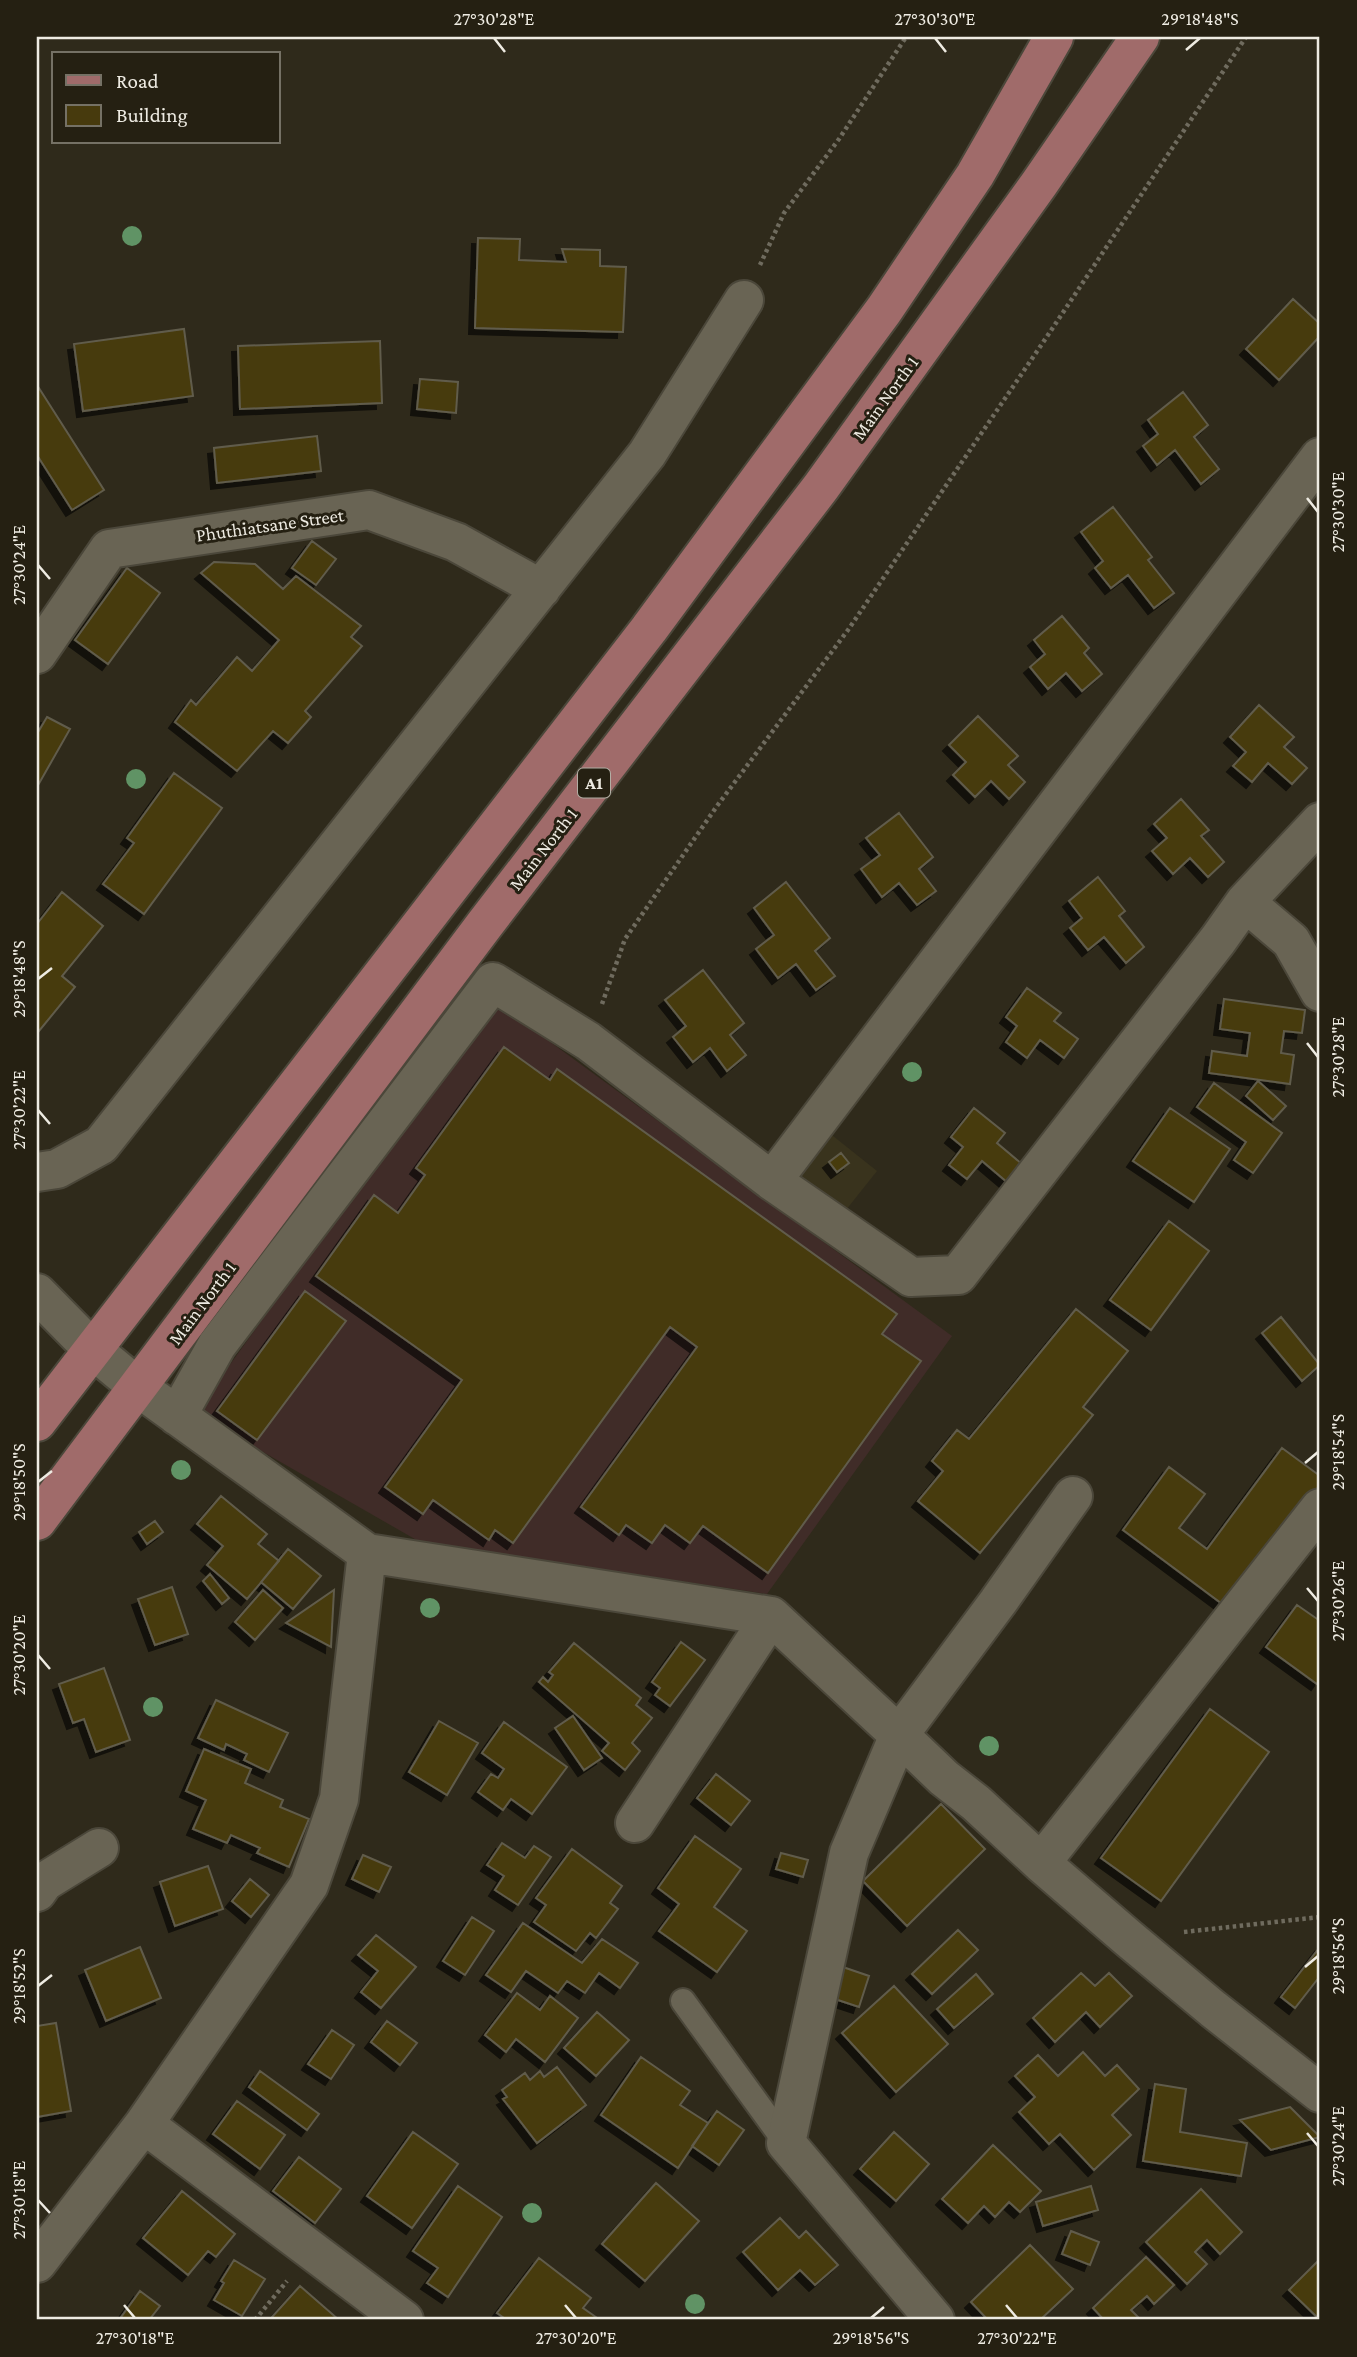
<svg xmlns="http://www.w3.org/2000/svg" width="1357" height="2357" viewBox="0 0 1357 2357" font-family="'Crimson Pro',serif">
  <defs>
    <filter id="shadow"><feDropShadow dx="-6" dy="6" stdDeviation="0" flood-color="#0009"/></filter>
  </defs>
  <rect width="100%" height="100%" fill="#2f2a1b"/>
  <path fill="#402c28" d="M493,1000L952,1336L767,1594L420,1542L195,1413Z"/>
  <path fill="#39331d" d="M828,1132L877,1171L838,1220L789,1180Z"/>
  <path fill="#473a0d" stroke="#615c4b" stroke-width="2" filter="url(#shadow)" d="M478,238L520,239L519,260L566,262L562,249L600,250V266L626,267L623,332L475,328Z
    M1293,299L1320,324V336L1279,380L1246,349Z
    M184,329L193,396L83,411L74,344Z
    M380,341L382,403L240,409L238,346Z
    M420,379L458,382L456,413L417,409Z
    M37,385L104,490L72,510L37,455Z
    M1183,392L1208,425L1194,437L1219,469L1201,484L1175,450L1157,465L1143,446L1158,434L1148,420Z
    M317,436L321,471L217,483L214,448Z
    M1113,507L1152,557L1148,560L1174,593L1154,608L1128,575L1111,588L1095,568L1103,561L1081,532Z
    M312,541L336,559L316,585L292,568Z
    M214,562L255,564L283,589L296,576L361,626L351,637L362,646L305,711L311,717L288,743L273,731L237,771L175,722L191,700L196,705L237,657L252,671L279,640L201,573Z
    M127,568L160,593L108,664L75,640Z
    M1062,616L1089,648L1084,653L1102,674L1082,691L1066,673L1048,689L1030,667L1045,654L1034,640Z
    M1259,705L1294,737L1284,747L1307,768L1292,784L1268,763L1252,782L1233,766L1246,752L1230,737Z
    M978,716L1018,756L1008,765L1025,782L1009,799L991,781L975,797L953,775L966,762L949,745Z
    M47,717L70,729L37,787V734Z
    M174,773L222,808L144,914L103,884L134,843L127,838Z
    M1181,799L1209,830L1201,836L1224,862L1208,877L1190,858L1173,874L1152,851L1167,838L1154,824Z
    M899,813L933,857L919,869L936,891L917,905L899,883L882,897L861,869L880,855L866,838Z
    M1098,877L1125,911L1119,916L1144,947L1126,963L1104,937L1088,950L1070,928L1082,918L1069,901Z
    M786,882L830,938L815,951L835,976L816,990L796,964L778,978L756,949L774,935L754,908Z
    M62,892L103,926L62,976L75,987L39,1031L37,1029V924Z
    M703,970L744,1023L730,1035L746,1055L727,1071L710,1048L693,1062L673,1037L686,1026L665,1000Z
    M1027,988L1061,1013L1054,1021L1078,1039L1064,1058L1040,1040L1027,1058L1006,1042L1017,1026L1006,1017Z
    M1224,999L1305,1010L1302,1033L1284,1031L1281,1053L1294,1055L1290,1084L1209,1073L1212,1051L1247,1056L1250,1033L1220,1029Z
    M504,1047L550,1080L557,1069L897,1314L882,1334L921,1361L768,1573L703,1526L690,1543L665,1525L652,1543L626,1525L619,1535L581,1507L697,1347L670,1327L513,1543L495,1530L489,1540L433,1500L423,1514L385,1487L462,1380L316,1276L374,1195L398,1213L425,1175L416,1168Z
    M1258,1081L1286,1106L1273,1120L1246,1096Z
    M1214,1083L1282,1133L1253,1173L1234,1160L1246,1142L1197,1107Z
    M974,1108L1005,1133L997,1143L1029,1170L1014,1188L982,1161L967,1179L949,1165L963,1147L951,1137Z
    M1170,1108L1230,1149L1194,1202L1133,1161Z
    M841,1153L849,1163L837,1172L829,1162Z
    M1169,1221L1209,1251L1151,1330L1110,1300Z
    M305,1291L346,1321L257,1440L217,1411Z
    M1076,1309L1128,1351L1083,1407L1093,1415L980,1553L918,1501L943,1471L932,1461L957,1430L969,1439Z
    M1281,1317L1320,1365L1302,1381L1262,1333Z
    M1282,1448L1320,1476V1495L1233,1612L1123,1530L1169,1467L1205,1494L1179,1528L1207,1549Z
    M221,1496L267,1534L258,1544L279,1561L247,1599L207,1565L223,1546L197,1524Z
    M155,1521L163,1532L147,1544L139,1532Z
    M288,1549L321,1576L293,1609L261,1582Z
    M210,1574L229,1598L222,1604L203,1581Z
    M172,1587L188,1634L155,1645L138,1599Z
    M263,1590L283,1608L255,1640L235,1622Z
    M334,1590L331,1647L286,1623Z
    M1297,1605L1320,1621V1680L1317,1684L1266,1647Z
    M681,1642L705,1660L670,1706L655,1695L660,1688L652,1682Z
    M574,1643L641,1698L636,1705L652,1718L632,1743L640,1751L625,1770L602,1751L609,1743L539,1682L543,1677L548,1682L553,1675L549,1672Z
    M104,1668L130,1740L96,1752L84,1719L73,1723L59,1684Z
    M216,1700L288,1733L269,1772L244,1760L247,1754L226,1744L224,1750L198,1738Z
    M1210,1709L1269,1752L1161,1901L1101,1858Z
    M573,1716L602,1758L584,1770L555,1728Z
    M439,1721L478,1743L447,1795L409,1772Z
    M504,1722L567,1767L532,1814L511,1799L503,1810L478,1792L491,1774L498,1778L504,1769L482,1753Z
    M204,1749L251,1769L245,1783L283,1800L280,1807L309,1819L289,1867L257,1853L260,1848L231,1835L227,1843L193,1829L206,1800L186,1791Z
    M716,1774L750,1801L731,1825L697,1798Z
    M941,1804L985,1849L907,1926L863,1881Z
    M695,1836L741,1869L714,1907L747,1931L717,1972L659,1931L679,1904L658,1888Z
    M502,1843L525,1858L534,1846L551,1857L518,1905L495,1890L504,1876L487,1865Z
    M572,1849L622,1886L610,1903L618,1909L596,1938L590,1933L576,1951L534,1922L546,1905L536,1898Z
    M781,1853L808,1860L803,1877L776,1869Z
    M363,1855L391,1867L379,1892L352,1879Z
    M208,1866L223,1909L175,1926L160,1882Z
    M250,1879L269,1895L251,1917L232,1901Z
    M472,1917L494,1931L465,1975L443,1961Z
    M523,1923L582,1963L602,1939L638,1963L620,1988L599,1973L585,1993L567,1981L558,1993L526,1971L511,1992L486,1975Z
    M958,1930L978,1950L932,1994L912,1974Z
    M376,1935L416,1967L381,2008L361,1992L378,1971L358,1955Z
    M140,1947L161,1998L106,2021L85,1970Z
    M1320,1947V1976L1295,2008L1281,1997Z
    M837,1965L869,1976L859,2007L826,1996Z
    M1081,1973L1095,1986L1109,1973L1132,1996L1100,2027L1086,2012L1055,2042L1033,2018Z
    M976,1974L993,1994L954,2028L937,2009Z
    M894,1986L948,2044L896,2092L842,2033Z
    M517,1993L540,2010L550,1996L578,2018L545,2062L516,2039L506,2052L485,2035Z
    M597,2012L629,2040L596,2076L564,2048Z
    M387,2021L417,2043L400,2065L371,2042Z
    M56,2023L71,2111L37,2117V2026Z
    M332,2030L354,2045L331,2079L308,2064Z
    M1083,2052L1105,2076L1117,2065L1139,2089L1112,2115L1131,2135L1094,2170L1060,2134L1049,2144L1019,2112L1035,2097L1015,2076L1038,2055L1058,2076Z
    M641,2057L690,2091L680,2105L708,2123L678,2168L601,2115Z
    M557,2067L586,2105L537,2143L503,2099L507,2097L502,2090L525,2073L530,2080L540,2071L544,2077Z
    M260,2071L319,2114L307,2130L249,2087Z
    M1155,2084L1186,2089L1180,2132L1247,2143L1241,2176L1143,2161Z
    M237,2101L285,2135L260,2169L213,2134Z
    M1290,2107L1320,2137L1271,2150L1240,2120Z
    M717,2111L744,2130L719,2165L692,2146Z
    M413,2132L458,2164L412,2228L367,2196Z
    M894,2132L929,2164L896,2201L860,2169Z
    M993,2145L1041,2191L1020,2212L1009,2202L995,2217L984,2206L968,2223L942,2199Z
    M299,2157L341,2189L315,2223L273,2191Z
    M656,2183L699,2221L645,2281L602,2244Z
    M458,2186L502,2217L448,2297L427,2283L438,2268L413,2251Z
    M1091,2186L1098,2210L1043,2226L1036,2202Z
    M1201,2189L1242,2232L1220,2254L1207,2240L1195,2252L1207,2264L1187,2284L1146,2242Z
    M182,2191L235,2234L216,2257L208,2251L188,2275L143,2238Z
    M780,2218L799,2238L806,2231L838,2265L815,2285L800,2270L778,2290L743,2252Z
    M1071,2231L1099,2242L1090,2265L1062,2254Z
    M1030,2245L1073,2289L1040,2320H988L971,2302Z
    M1146,2257L1174,2285L1154,2304L1147,2296L1131,2310L1141,2320H1104L1093,2308Z
    M539,2258L591,2298L583,2308L600,2320H507L497,2313Z
    M1320,2259V2318L1319,2319L1289,2290Z
    M234,2260L265,2279L242,2316L214,2300L224,2283L221,2281Z
    M300,2286L339,2320H276L272,2317Z
    M140,2291L160,2306L149,2320H119Z"/>
  <g fill="none" stroke-linecap="round" stroke-linejoin="round">
    <defs>
      <path id="service" d="M683,2001L786,2143"/>
      <path id="minor" d="M37,654L109,549L369,510L456,542L541,589
        M1245,902L1291,941L1320,992
        M37,1172L57,1169L101,1145L647,454L744,300
        M772,1181L1320,457
        M37,1293L92,1349L139,1388L367,1553L771,1616L899,1735L849,1853L786,2143L935,2320
        M177,1416L217,1345L493,982L588,1041L772,1181L911,1277L958,1275L1218,940L1245,902L1320,822
        M1073,1496L998,1602L899,1735L944,1778L976,1803L1041,1863L1128,1938L1213,2009L1320,2093
        M635,1823L771,1616
        M1041,1863L1320,1508
        M37,1892L44,1882L99,1848
        M144,2124L404,2320
        M37,2263L144,2124L309,1885L339,1799L367,1553"/>
      <path id="primary" d="M37,1422L649,629L884,310L975,175L1054,37
        M37,1521L485,924L821,487L1039,184L1140,37"/>
    </defs>
    <use href="#service" stroke="#4b473a" stroke-width="28"/>
    <use href="#minor" stroke="#4b473a" stroke-width="42"/>
    <use href="#primary" stroke="#4b473a" stroke-width="42"/>
    <path stroke="#6f6b5e" stroke-width="4.5" stroke-dasharray="3.5 3.5" stroke-linecap="butt" d="M760,265L784,213L839,139L906,37
      M602,1004L625,939L717,806L848,630L1046,338L1246,37
      M1184,1932L1320,1917
      M255,2320L287,2281"/>
    <use href="#service" stroke="#696454" stroke-width="24"/>
    <use href="#minor" stroke="#696454" stroke-width="38"/>
    <use href="#primary" stroke="#a06b6a" stroke-width="38"/>
  </g>
  <g fill="#609365">
    <circle cx="132" cy="236" r="10"/>
    <circle cx="136" cy="779" r="10"/>
    <circle cx="912" cy="1072" r="10"/>
    <circle cx="181" cy="1470" r="10"/>
    <circle cx="430" cy="1608" r="10"/>
    <circle cx="153" cy="1707" r="10"/>
    <circle cx="989" cy="1746" r="10"/>
    <circle cx="532" cy="2213" r="10"/>
    <circle cx="695" cy="2304" r="10"/>
  </g>
  <path fill="none" stroke="#eeebe2" stroke-width="2.5" d="M494,38L505,52M935,38L946,52M1186,50L1200,38M1307,498L1318,512M38,565L50,579M38,979L52,968M1307,1043L1318,1057M38,1110L50,1124M1305,1463L1318,1452M38,1482L52,1471M1307,1588L1318,1601M38,1655L50,1669M1305,1967L1318,1956M38,1986L52,1975M1307,2133L1318,2146M38,2200L50,2213M124,2305L135,2318M565,2305L576,2318M1006,2305L1017,2318M871,2318L884,2307"/>
  <g text-anchor="middle" dominant-baseline="central" stroke-width="6" stroke-linejoin="round" paint-order="stroke">
    <rect fill="#252012" stroke="#b2aea4" stroke-width="2" x="578" y="768.5" width="32" height="29" rx="5"/>
    <g font-size="18" font-weight="bold" fill="#eeebe2">
      <text x="594" y="783">A1</text>
    </g>
    <g font-size="19" fill="#eeebe2" stroke="#252012">
      <text transform="translate(885 398) rotate(-54)">Main North 1</text>
      <text transform="translate(270 525) rotate(-8)">Phuthiatsane Street</text>
      <text transform="translate(543 849) rotate(-52)">Main North 1</text>
      <text transform="translate(202 1303) rotate(-53)">Main North 1</text>
    </g>
  </g>
  <rect width="1357" height="2357" fill="none" stroke="#252012" stroke-width="77"/>
  <rect x="52" y="52" width="228" height="91" fill="#252012" stroke="#757165" stroke-width="2"/>
  <rect x="66" y="75" width="35" height="10" fill="#a06b6a" stroke="#757165" stroke-width="2"/>
  <text x="116" y="88" font-size="21" fill="#eeebe2">Road</text>
  <rect x="66" y="105" width="35" height="21" fill="#473a0d" stroke="#757165" stroke-width="2"/>
  <text x="116" y="122" font-size="21" fill="#eeebe2">Building</text>
  <rect x="38" y="38" width="1280" height="2280" fill="none" stroke="#eeebe2" stroke-width="2.5"/>
  <g font-size="18" text-anchor="middle" fill="#eeebe2">
    <text x="494" y="25">27°30'28"E</text>
    <text x="935" y="25">27°30'30"E</text>
    <text x="1200" y="25">29°18'48"S</text>
    <text transform="translate(1338 512) rotate(-90)" y="6">27°30'30"E</text>
    <text transform="translate(19 565) rotate(-90)" y="6">27°30'24"E</text>
    <text transform="translate(19 979) rotate(-90)" y="6">29°18'48"S</text>
    <text transform="translate(1338 1057) rotate(-90)" y="6">27°30'28"E</text>
    <text transform="translate(19 1110) rotate(-90)" y="6">27°30'22"E</text>
    <text transform="translate(1338 1452) rotate(-90)" y="6">29°18'54"S</text>
    <text transform="translate(19 1482) rotate(-90)" y="6">29°18'50"S</text>
    <text transform="translate(1338 1601) rotate(-90)" y="6">27°30'26"E</text>
    <text transform="translate(19 1655) rotate(-90)" y="6">27°30'20"E</text>
    <text transform="translate(1338 1956) rotate(-90)" y="6">29°18'56"S</text>
    <text transform="translate(19 1986) rotate(-90)" y="6">29°18'52"S</text>
    <text transform="translate(1338 2146) rotate(-90)" y="6">27°30'24"E</text>
    <text transform="translate(19 2200) rotate(-90)" y="6">27°30'18"E</text>
    <text x="135" y="2344">27°30'18"E</text>
    <text x="576" y="2344">27°30'20"E</text>
    <text x="871" y="2344">29°18'56"S</text>
    <text x="1017" y="2344">27°30'22"E</text>
  </g>
</svg>
